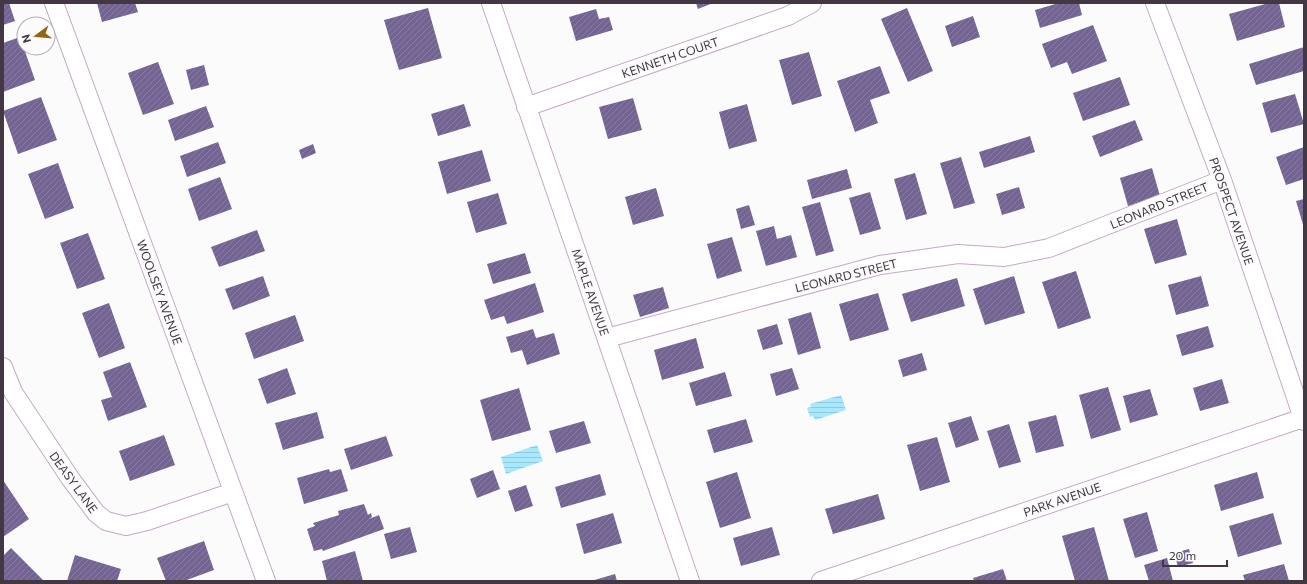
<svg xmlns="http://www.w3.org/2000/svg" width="1307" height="584" viewBox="0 0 1307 584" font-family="Commissioner,sans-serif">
  <defs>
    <pattern id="water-rules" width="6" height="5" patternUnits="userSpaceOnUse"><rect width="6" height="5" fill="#a7e8fd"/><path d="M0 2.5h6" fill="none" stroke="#91c8da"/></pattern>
    <pattern id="building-hatch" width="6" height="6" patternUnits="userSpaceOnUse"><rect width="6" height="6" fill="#746491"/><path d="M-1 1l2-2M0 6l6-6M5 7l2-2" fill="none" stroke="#887c9e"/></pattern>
  </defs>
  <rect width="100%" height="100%" fill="#fbfbfb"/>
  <path fill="url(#water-rules)" d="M841,395L846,410L815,420L813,416L810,417L807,408L811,407L810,404Z
    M537,445L543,461L506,474L501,457Z"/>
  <path fill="url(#building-hatch)" d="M3,3H9L15,21L3,25Z
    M97,3H135L138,12L102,22Z
    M696,3H713L698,9Z
    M1059,3H1079L1082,15L1040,28L1035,10Z
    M1269,3H1279L1285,27L1237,41L1229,14Z
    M428,8L442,58L399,70L384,20Z
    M907,8L933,71L908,82L881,19Z
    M596,9L599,19L609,17L613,30L576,41L569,17Z
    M973,16L980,37L952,47L945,26Z
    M1093,25L1107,61L1072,74L1067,62L1051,68L1042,44Z
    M20,37L35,80L3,92V43Z
    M1304,47V71L1256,85L1249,64Z
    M809,52L822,96L792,105L779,60Z
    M158,62L174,104L143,115L128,73Z
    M204,65L209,85L191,90L186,70Z
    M880,66L890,93L870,100L878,123L855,132L837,81Z
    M1120,77L1130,105L1083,121L1073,93Z
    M1295,94L1304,124L1271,133L1262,103Z
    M41,97L57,140L18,154L3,111Z
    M633,98L642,130L608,139L599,107Z
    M464,104L471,126L438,136L431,114Z
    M747,104L757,141L729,149L719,112Z
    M206,106L214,127L175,141L168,120Z
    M1135,120L1143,140L1100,157L1092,136Z
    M1030,136L1035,152L984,168L979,152Z
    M218,142L226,163L187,177L180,156Z
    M313,144L316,153L302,159L299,150Z
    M1304,147V179L1286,185L1276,157Z
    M482,150L491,181L447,194L438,162Z
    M961,157L975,203L954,209L940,163Z
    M58,163L74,208L45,219L28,174Z
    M1152,168L1160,196L1128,206L1120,178Z
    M847,169L852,188L812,199L807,180Z
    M915,173L927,214L906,220L894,179Z
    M220,177L232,209L199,221L188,189Z
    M1019,187L1025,208L1002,215L996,194Z
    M656,188L664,216L633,225L625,197Z
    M870,192L881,229L860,235L849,198Z
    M498,193L507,224L476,233L467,202Z
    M1304,199V228L1296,201Z
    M820,202L834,251L816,256L802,207Z
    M749,205L755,225L741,229L736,209Z
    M1177,219L1187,255L1155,264L1144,229Z
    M774,226L777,239L791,235L797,257L766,266L756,231Z
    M257,230L265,251L219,267L211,247Z
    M88,233L105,279L77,289L60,243Z
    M732,237L742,271L717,279L707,244Z
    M525,253L531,273L493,284L487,264Z
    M1076,271L1091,318L1058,329L1042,282Z
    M263,276L270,296L233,310L225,289Z
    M1014,276L1025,313L985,325L973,289Z
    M1201,276L1209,306L1176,315L1168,285Z
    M957,278L965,306L911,322L902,294Z
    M535,283L544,312L507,324L504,316L491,320L484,300Z
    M663,287L669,308L640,317L633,295Z
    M878,293L889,330L850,341L839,304Z
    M109,303L125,348L99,358L82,313Z
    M811,312L821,348L798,355L788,319Z
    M295,315L304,341L254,359L245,333Z
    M777,324L783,344L763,350L757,330Z
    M1208,326L1214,347L1182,356L1176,335Z
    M533,329L536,338L554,333L560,354L527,365L522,350L511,353L506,337Z
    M696,338L704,368L662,380L654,350Z
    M922,353L927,370L903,377L898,360Z
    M130,362L147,407L108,421L101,400L112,397L103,372Z
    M287,368L296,394L267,404L258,379Z
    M792,368L799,389L776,396L770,374Z
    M725,372L732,396L696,406L689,383Z
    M1222,379L1229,403L1200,411L1193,388Z
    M1108,387L1121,430L1091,439L1079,395Z
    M519,388L531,430L492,441L480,400Z
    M1150,389L1158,415L1130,423L1123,396Z
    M317,412L324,438L283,450L275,423Z
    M1056,415L1064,446L1036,453L1028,422Z
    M971,416L979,440L956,448L948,423Z
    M746,419L753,442L714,453L707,430Z
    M584,421L591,443L556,453L549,431Z
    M1009,424L1021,462L999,468L987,431Z
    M164,435L175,465L130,481L119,451Z
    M386,436L393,456L351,470L344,449Z
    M937,437L950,482L920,491L907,445Z
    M329,469L330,472L341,469L348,491L304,504L297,478Z
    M493,470L500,489L477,498L470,479Z
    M737,472L751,518L720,528L706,482Z
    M1257,472L1264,498L1221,511L1214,485Z
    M600,474L606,495L561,508L555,487Z
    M3,480L29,519L3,537Z
    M526,485L533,506L515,512L508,491Z
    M878,494L885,519L833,534L825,509Z
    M364,504L368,515L371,513L372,517L369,519L379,515L384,529L323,551L322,549L314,551L307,529L315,526L313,523L339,515L338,511Z
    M1147,512L1158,551L1135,558L1123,519Z
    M613,513L622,543L584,554L576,524Z
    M1273,513L1282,544L1238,557L1229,526Z
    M410,527L417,552L391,559L384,534Z
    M772,527L780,555L741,566L733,538Z
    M1094,527L1109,581H1075L1062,536Z
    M204,541L214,570L184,581H166L157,558Z
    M11,548L44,581H3V556Z
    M1189,549L1193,563L1178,567L1174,553Z
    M355,551L363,581H327L322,561Z
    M75,555L121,569L117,581H67Z
    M1167,558L1173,581H1149L1144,565Z
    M1284,564L1289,581H1245L1243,575Z
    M1003,569L1007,581H974L973,578Z
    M615,574L617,581H591Z"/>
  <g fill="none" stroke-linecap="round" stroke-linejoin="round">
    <defs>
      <path id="street" d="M54,3L266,581
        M491,3L690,581
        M1155,3L1222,180L1304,421
        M526,107L788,16L812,3
        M607,338L880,265L958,254L1004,257L1049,248L1222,180
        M3,367L13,392L70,478L96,513L106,521L126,526L147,521L233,492
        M821,581L1303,418"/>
    </defs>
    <use href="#street" stroke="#c4aac6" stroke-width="20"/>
    <use href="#street" stroke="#fff" stroke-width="18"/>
  </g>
  <g text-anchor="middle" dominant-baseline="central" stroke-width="4" stroke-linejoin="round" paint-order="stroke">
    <g font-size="12" fill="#423743" stroke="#fbfbfb">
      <text transform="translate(670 57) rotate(-19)">KENNETH COURT</text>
      <text transform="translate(1159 205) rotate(-22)">LEONARD STREET</text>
      <text transform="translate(1232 211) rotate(71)">PROSPECT AVENUE</text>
      <text transform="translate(846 275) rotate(-14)">LEONARD STREET</text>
      <text transform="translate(160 292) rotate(70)">WOOLSEY AVENUE</text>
      <text transform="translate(591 292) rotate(71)">MAPLE AVENUE</text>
      <text transform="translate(74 482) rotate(54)">DEASY LANE</text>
      <text transform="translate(1062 499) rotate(-19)">PARK AVENUE</text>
    </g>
  </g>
  <rect width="1307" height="584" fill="none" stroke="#423743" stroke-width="8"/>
  <g transform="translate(36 36) rotate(254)"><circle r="19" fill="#fbfbfb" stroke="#b1adb1"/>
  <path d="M0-3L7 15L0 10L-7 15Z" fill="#956516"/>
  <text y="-6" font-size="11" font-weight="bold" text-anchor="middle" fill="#423743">N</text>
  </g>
  <path d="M1163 560v6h64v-6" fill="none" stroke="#423743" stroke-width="2"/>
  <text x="1169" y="560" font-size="12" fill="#423743" stroke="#fbfbfb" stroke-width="3" paint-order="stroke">20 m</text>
</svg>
